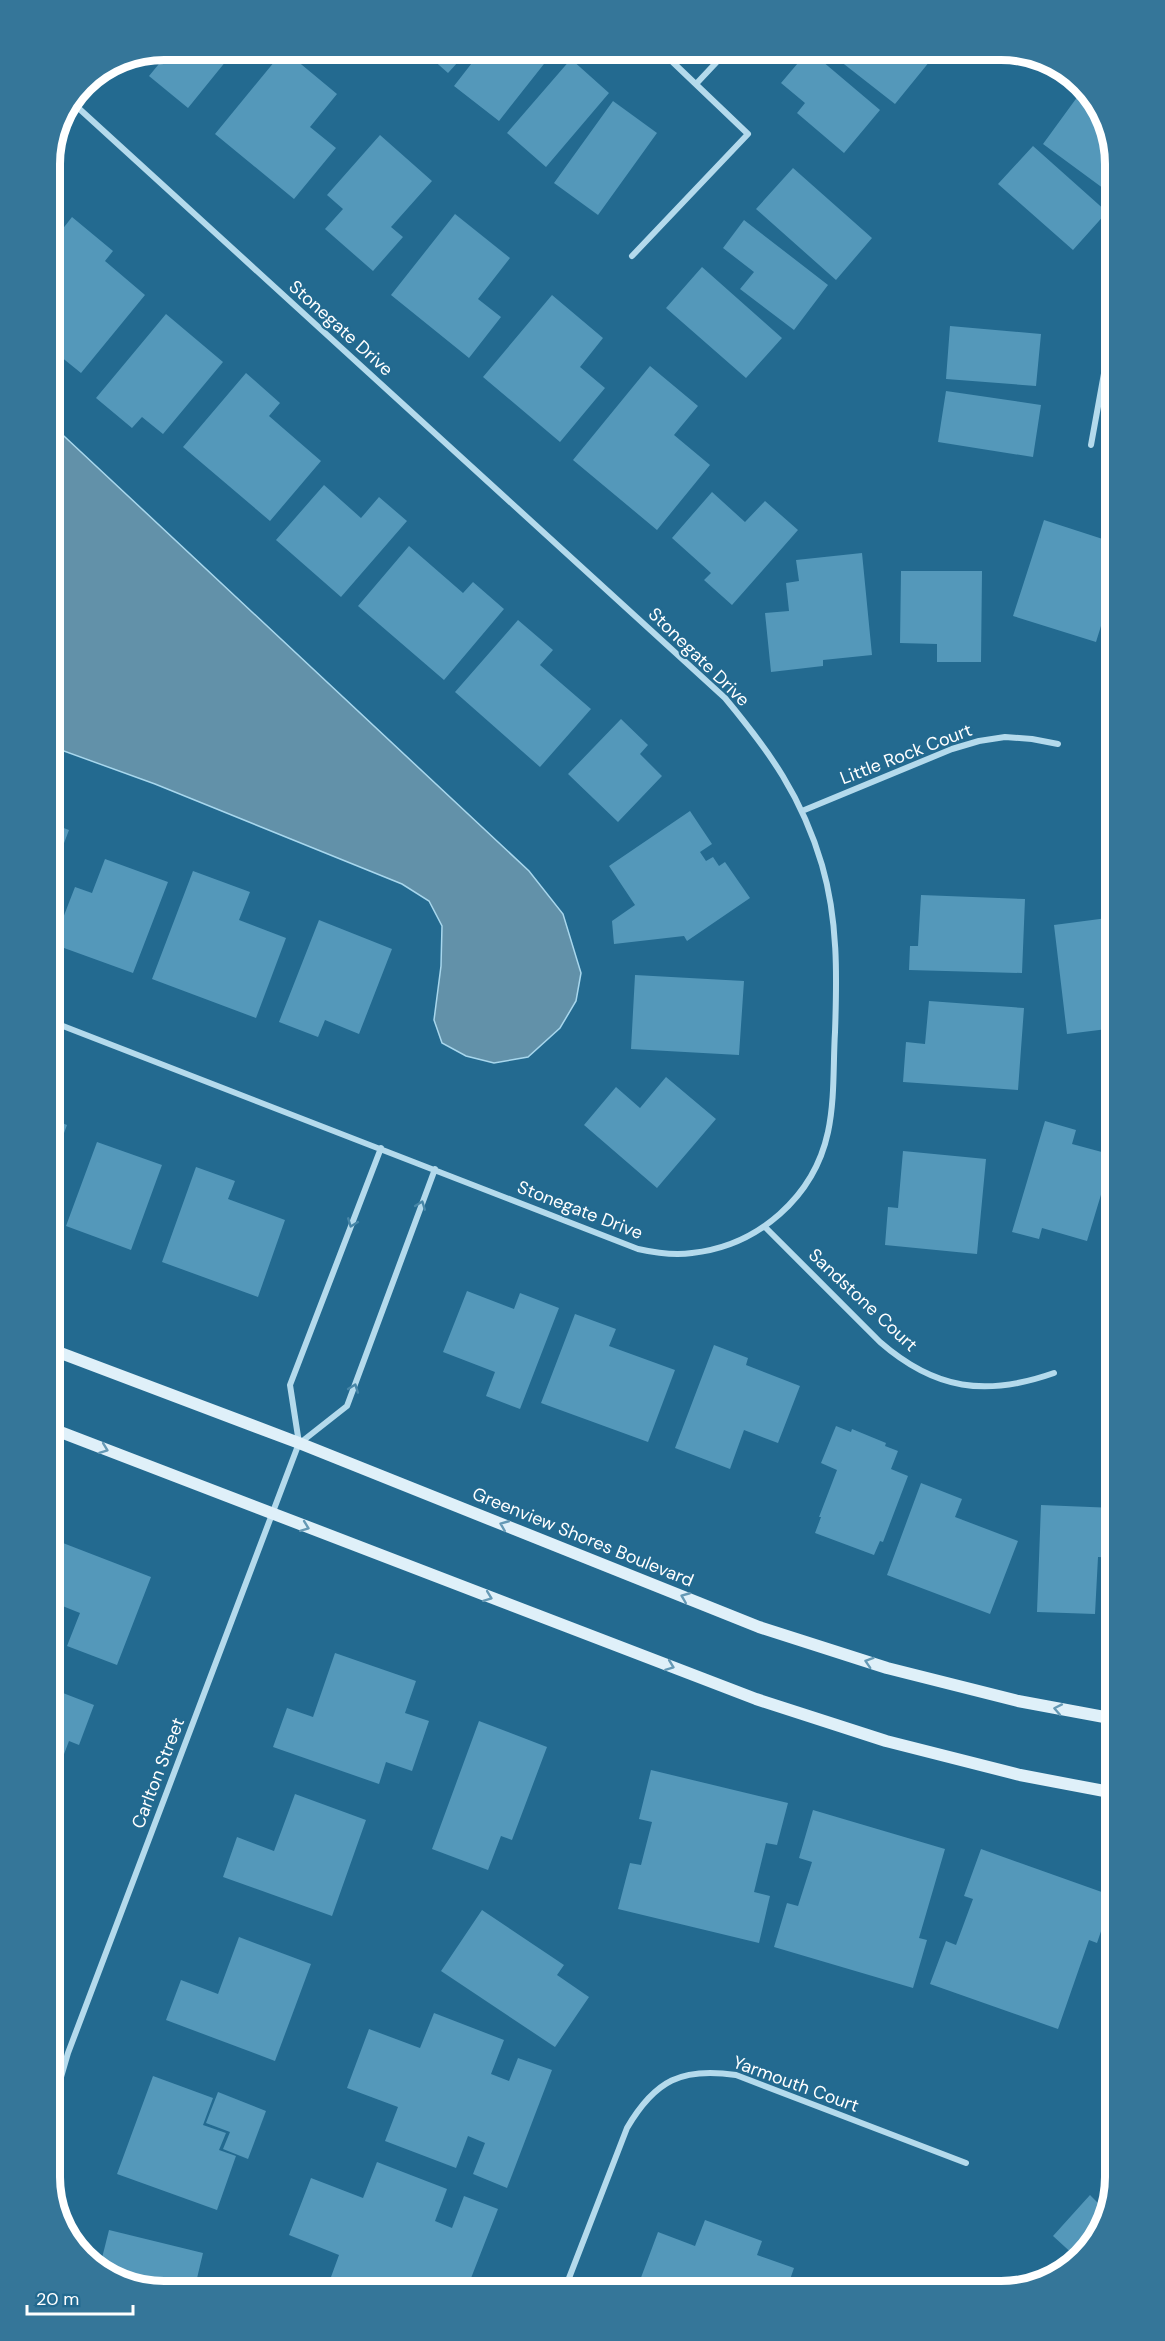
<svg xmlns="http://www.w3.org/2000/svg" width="1165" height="2341" viewBox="0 0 1165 2341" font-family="'DM Sans',sans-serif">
  <rect width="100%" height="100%" fill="#236a90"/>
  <path fill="#6291a9" stroke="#a8d7ed" stroke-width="1.5" d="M50,423L529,871L563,914L581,973L576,1001L560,1028L528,1057L494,1063L466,1056L442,1043L434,1020L441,966L442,926L429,901L402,884L155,784L50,746Z"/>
  <path fill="#5498ba" d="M164,50H235L188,108L149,76L163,59L155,51Z
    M284,50L337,94L310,127L336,148L294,199L215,134Z
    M422,50H469L448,73Z
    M482,50H555L499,121L454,86Z
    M809,50L880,110L844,153L797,113L805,103L781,83Z
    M826,50H916L930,61L895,104Z
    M571,59L609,93L546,167L507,133Z
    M1078,96L1099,111L1107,121L1115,164V197L1043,144Z
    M613,101L657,133L598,215L554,183Z
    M380,135L432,181L391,227L403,237L373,271L325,229L343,209L327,195Z
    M1033,146L1107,212L1073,250L998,184Z
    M793,168L872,238L836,280L756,209Z
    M455,214L510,258L478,299L501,317L469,358L391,295Z
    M72,217L113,251L105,261L145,295L81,373L50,348V245Z
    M744,220L828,285L794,330L740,289L754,272L723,248Z
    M702,267L782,338L746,378L666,308Z
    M552,295L603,338L580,367L605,388L560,442L483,377Z
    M166,314L223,362L163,434L142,417L132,428L96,398Z
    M950,326L1041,334L1036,386L946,379Z
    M650,366L698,406L674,435L710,465L657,530L573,460Z
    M246,373L280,403L269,416L321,461L270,521L183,447Z
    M946,391L1041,405L1033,457L938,442Z
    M324,485L361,518L379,497L407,521L341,597L276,540Z
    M712,492L745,522L765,501L798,530L732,605L704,580L711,573L672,538Z
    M1044,520L1115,543V581L1096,642L1013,616Z
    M409,546L463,593L473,582L504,609L444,680L358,606Z
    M862,553L872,655L823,660V666L771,672L765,613L789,611L786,583L799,581L796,560Z
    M901,571H982L981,662H937V644L900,643Z
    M518,620L553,650L540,665L591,709L540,767L455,692Z
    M621,719L648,745L640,754L662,776L618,822L568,774Z
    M690,811L712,844L700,852L706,861L713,857L719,866L725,862L750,898L687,941L684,936L614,944L612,921L635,905L609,866Z
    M50,823L69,830L50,880Z
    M105,859L168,882L133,973L53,944L75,887L92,893Z
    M193,871L250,892L239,920L286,938L256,1018L152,979Z
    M921,895L1025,899L1022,973L909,970L910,946H918Z
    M1115,917V1028L1067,1034L1054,925Z
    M319,920L392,949L359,1034L325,1020L318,1037L279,1022Z
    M635,975L744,981L739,1055L631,1049Z
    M929,1001L1024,1008L1018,1090L903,1082L906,1042L925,1044Z
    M666,1077L716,1119L657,1188L584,1125L616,1087L640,1108Z
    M50,1118L67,1125L50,1171Z
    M1045,1121L1076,1130L1072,1144L1113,1155L1087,1241L1042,1228L1039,1239L1012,1232Z
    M97,1142L162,1165L131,1250L66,1226Z
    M903,1151L986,1159L977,1254L885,1245L888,1207L898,1208Z
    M196,1167L235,1181L228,1199L285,1220L258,1297L162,1262Z
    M467,1291L514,1309L520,1293L559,1308L520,1409L486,1396L495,1372L443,1352Z
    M575,1314L616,1329L609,1346L675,1370L648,1442L541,1403Z
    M714,1345L748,1358L746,1365L800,1386L778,1443L744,1430L730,1469L675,1448Z
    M836,1426L851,1432L852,1429L886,1443L885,1446L898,1451L891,1469L908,1476L883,1542L880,1541L874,1555L815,1533L821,1517H819L837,1470L821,1463Z
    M921,1483L962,1499L955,1517L1018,1541L990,1614L887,1575Z
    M1041,1505L1115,1508V1558L1098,1557L1095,1614L1037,1612Z
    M50,1538L151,1577L117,1665L67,1646L80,1613L50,1601Z
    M335,1653L416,1681L405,1713L429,1721L412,1771L386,1762L379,1784L273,1747L287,1708L313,1717Z
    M50,1688L94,1705L79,1745L69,1741L50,1791Z
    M479,1721L547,1747L512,1840L501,1836L488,1870L432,1849Z
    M651,1770L788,1803L777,1845L766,1843L754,1892L770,1896L759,1943L618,1909L630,1863L641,1865L652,1822L639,1819Z
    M295,1794L366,1820L332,1916L223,1877L237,1837L274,1851Z
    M813,1810L945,1849L919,1938L927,1940L913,1988L774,1947L787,1903L798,1906L812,1862L799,1858Z
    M981,1849L1113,1896L1097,1943L1089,1940L1058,2029L930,1984L946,1941L956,1945L973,1899L964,1896Z
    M482,1910L564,1965L557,1975L589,1997L555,2047L441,1971Z
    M239,1937L311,1964L275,2061L166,2020L181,1980L218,1994Z
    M1114,2012H1115V2119L1103,2118Z
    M434,2013L504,2040L491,2074L509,2081L518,2058L552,2070L507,2188L473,2174L485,2143L468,2136L456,2168L385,2141L398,2107L347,2088L369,2029L420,2048Z
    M153,2076L213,2098L203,2125L226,2133L219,2150L236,2156L217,2210L117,2174Z
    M218,2092L266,2111L248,2159L223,2149L230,2132L206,2123Z
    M377,2162L447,2189L435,2221L452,2228L464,2196L498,2209L466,2291H427L411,2284L408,2291H335L327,2288L339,2255L289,2235L311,2178L363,2198Z
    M1090,2195L1105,2210L1096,2241L1076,2257L1053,2236Z
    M705,2220L762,2241L757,2255L794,2268L786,2291H636L658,2232L695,2246Z
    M109,2230L203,2253L194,2291H157L99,2270Z
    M857,2279L888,2291H852Z"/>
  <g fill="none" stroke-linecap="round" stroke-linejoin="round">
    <path stroke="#b4daec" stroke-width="6" d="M696,84L728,50
      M632,256L748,134L660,50
      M1091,445L1115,313
      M802,811L952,749L979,741L1005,737L1032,739L1058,744
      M50,1021L638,1249C656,1253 674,1256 692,1253C758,1246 814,1197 828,1132C835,1099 833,1065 835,1032C837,976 838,920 822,865C802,797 770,752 725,698L74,104
      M765,1227L880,1342C935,1390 986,1397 1054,1373
      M300,1443L347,1406L435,1169
      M50,2115L68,2053L299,1443L290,1385L381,1148
      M564,2291L627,2128C655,2080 682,2067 736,2075L966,2163"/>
    <path stroke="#dff0f9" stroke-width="12" d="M50,1349L299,1443L759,1627L887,1668L1018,1701L1115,1719
      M50,1428L756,1699L886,1741L1020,1775L1115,1793"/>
  </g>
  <defs><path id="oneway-chevron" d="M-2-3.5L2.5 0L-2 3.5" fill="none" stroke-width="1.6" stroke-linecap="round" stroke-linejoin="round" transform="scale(1.5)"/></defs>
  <g stroke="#4786a7">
    <use href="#oneway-chevron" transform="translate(421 1205) rotate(-69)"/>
    <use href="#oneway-chevron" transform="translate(352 1223) rotate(111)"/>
    <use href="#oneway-chevron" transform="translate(354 1388) rotate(-70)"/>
  </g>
  <g stroke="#6599b5">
    <use href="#oneway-chevron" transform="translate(104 1449) rotate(21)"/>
    <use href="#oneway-chevron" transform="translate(504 1525) rotate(-158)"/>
    <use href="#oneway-chevron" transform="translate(305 1527) rotate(21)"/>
    <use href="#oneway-chevron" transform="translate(488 1597) rotate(21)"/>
    <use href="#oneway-chevron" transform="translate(685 1597) rotate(-158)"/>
    <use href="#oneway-chevron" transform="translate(869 1662) rotate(-162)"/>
    <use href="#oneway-chevron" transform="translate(670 1666) rotate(21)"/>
    <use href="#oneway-chevron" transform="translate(1058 1709) rotate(-169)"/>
  </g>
  <g text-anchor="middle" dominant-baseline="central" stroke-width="4.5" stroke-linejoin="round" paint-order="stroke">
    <g font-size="18" fill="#fff" stroke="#236a90">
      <text transform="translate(341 328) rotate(42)">Stonegate Drive</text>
      <text transform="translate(699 657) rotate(44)">Stonegate Drive</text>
      <text transform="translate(906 754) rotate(-21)">Little Rock Court</text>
      <text transform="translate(580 1210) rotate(21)">Stonegate Drive</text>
      <text transform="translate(863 1300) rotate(43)">Sandstone Court</text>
      <text transform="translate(583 1537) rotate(22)">Greenview Shores Boulevard</text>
      <text transform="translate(158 1773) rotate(-69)">Carlton Street</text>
      <text transform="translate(796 2084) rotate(20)">Yarmouth Court</text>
    </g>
  </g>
  <path d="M0 0H1165V2341H0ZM164 60H1001A104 104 0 0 1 1105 164V2177A104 104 0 0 1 1001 2281H164A104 104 0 0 1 60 2177V164A104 104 0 0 1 164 60Z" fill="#357699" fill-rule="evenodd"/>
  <path fill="none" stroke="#fff" stroke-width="8" d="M164 60H1001A104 104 0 0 1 1105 164V2177A104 104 0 0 1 1001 2281H164A104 104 0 0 1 60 2177V164A104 104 0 0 1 164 60Z"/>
  <path d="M27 2305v9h106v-9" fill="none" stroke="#ffffff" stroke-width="3"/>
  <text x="36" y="2305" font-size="18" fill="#ffffff" stroke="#236a90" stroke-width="4.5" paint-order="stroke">20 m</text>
</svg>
